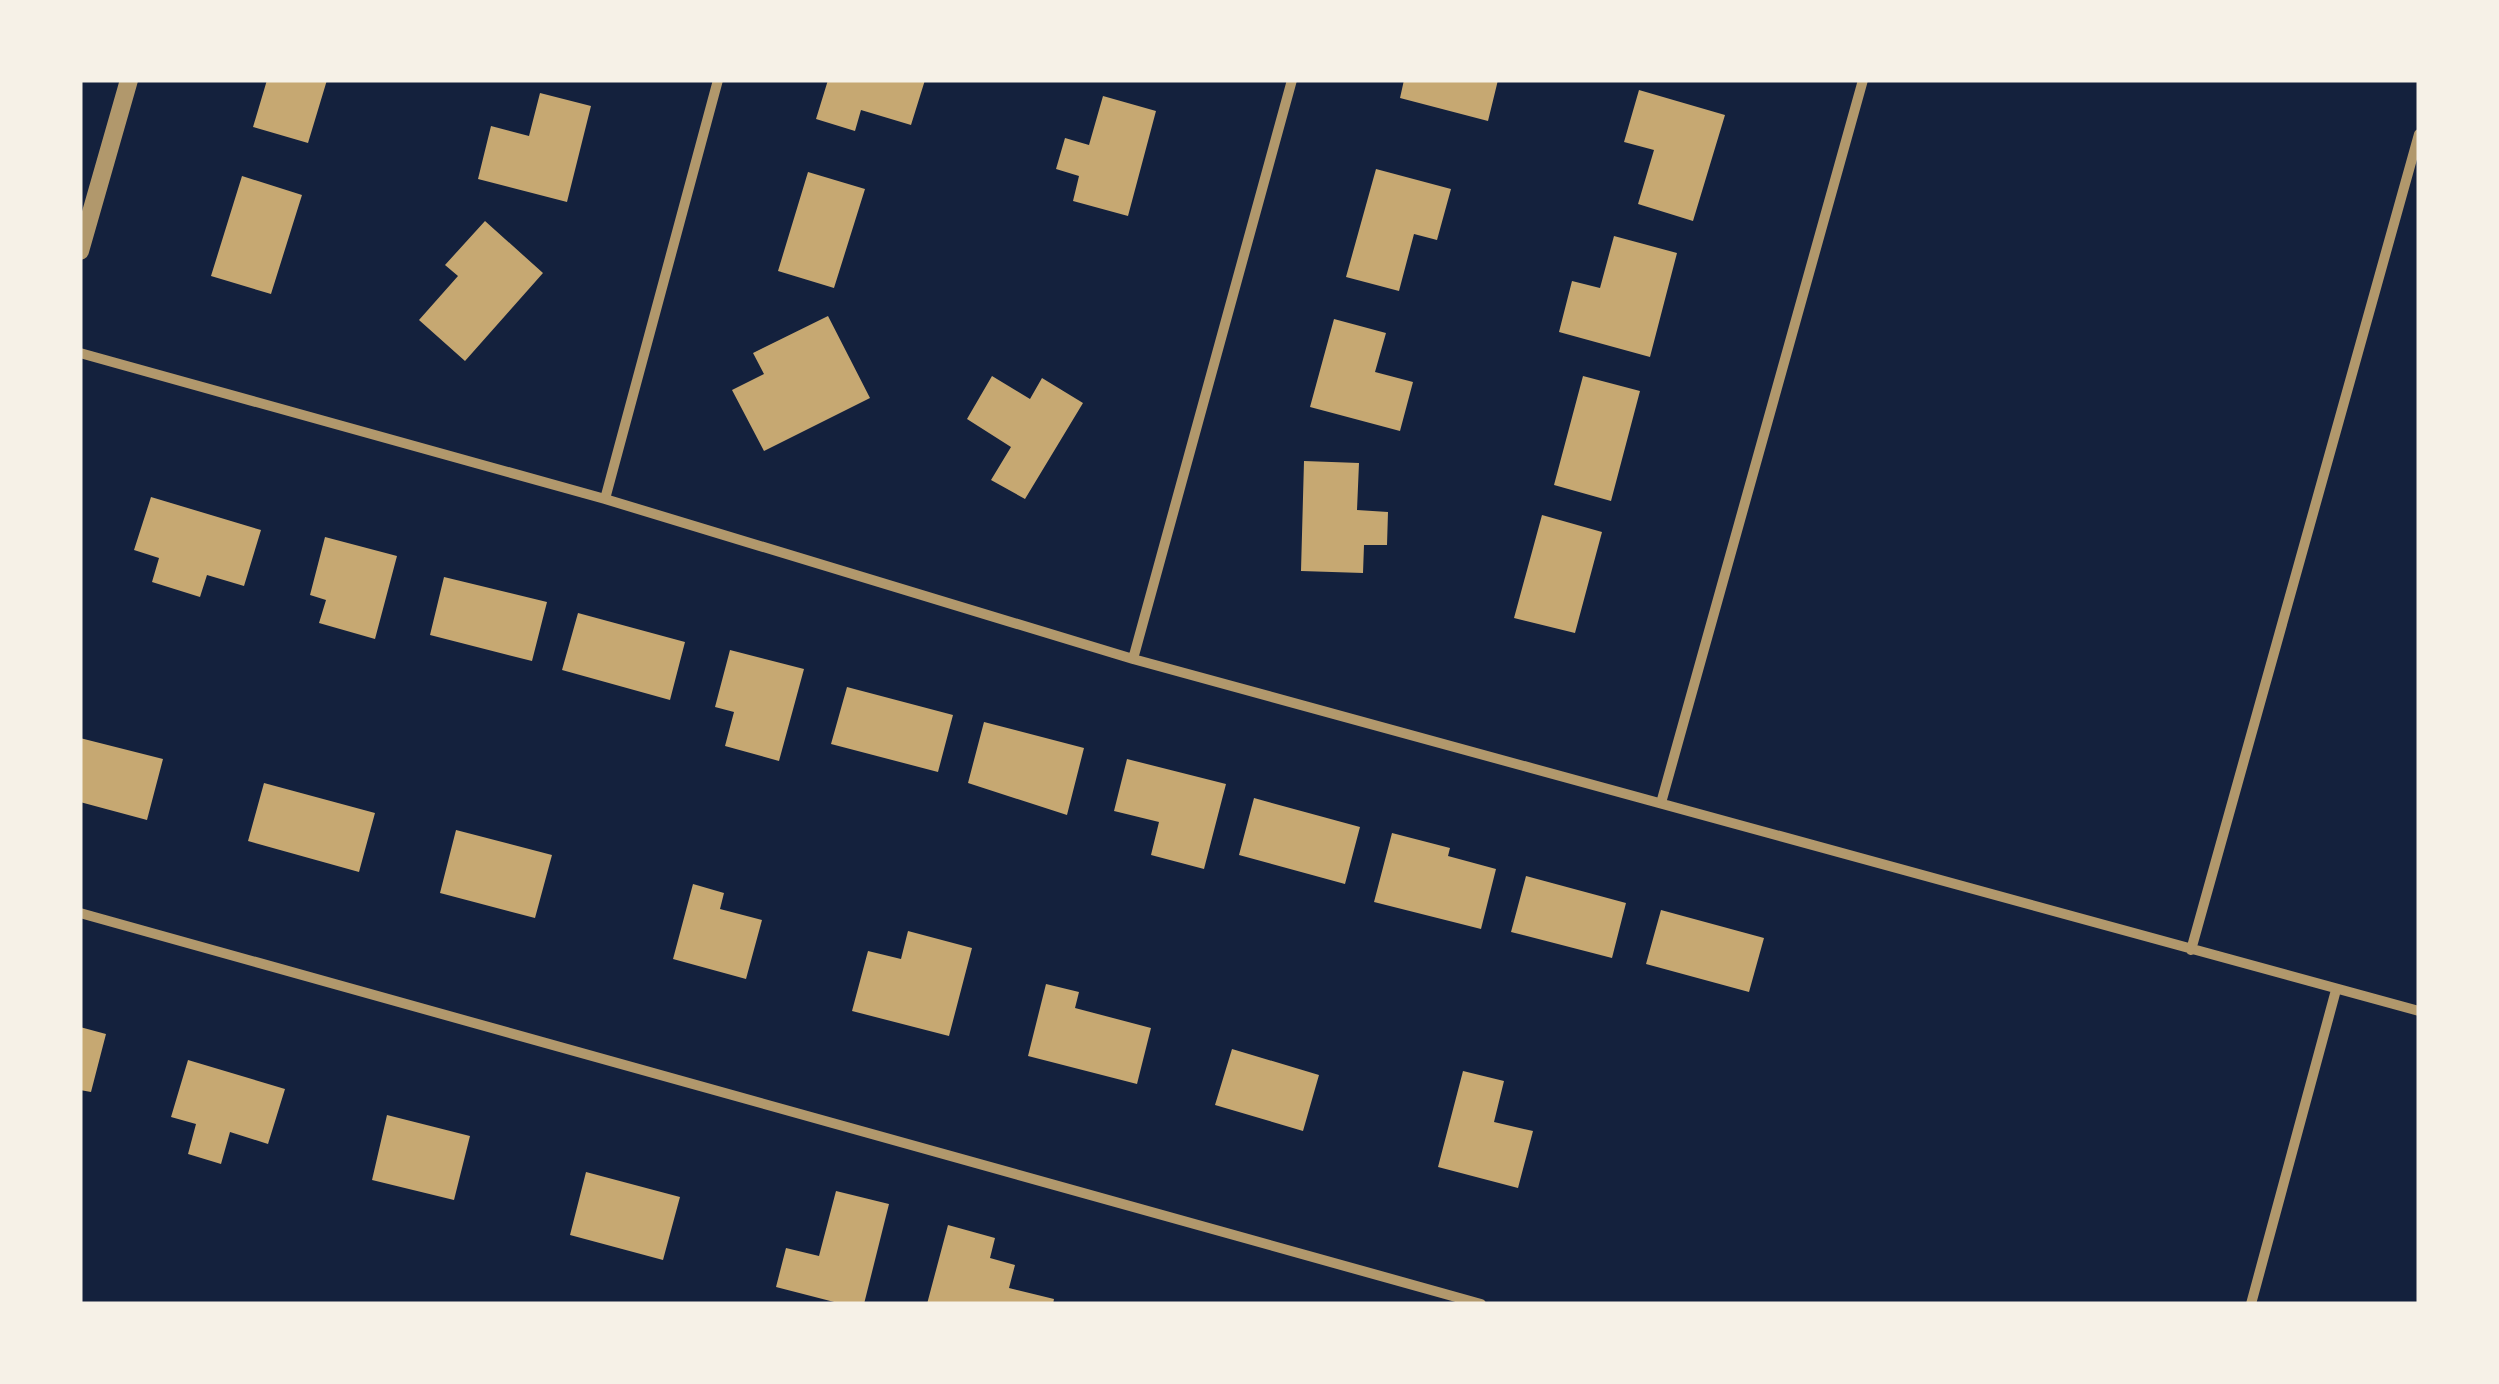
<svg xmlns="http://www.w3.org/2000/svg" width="2499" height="1384" viewBox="0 0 2499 1384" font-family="Poppins,sans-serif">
  <rect width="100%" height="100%" fill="#14213d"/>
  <path fill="#c6a872" d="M267,80H327L308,143L253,127Z
    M828,80H925L911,125L861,110L855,131L816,119Z
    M1404,80H1498L1488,121L1400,98Z
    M1639,90L1725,115L1693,221L1638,204L1654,150L1624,142Z
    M540,93L591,106L567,202L478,179L491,126L529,136Z
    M1103,96L1156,111L1128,216L1073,201L1079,176L1056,169L1065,138L1089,145Z
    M1376,169L1451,189L1437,240L1414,234L1399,291L1346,277Z
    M808,172L865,189L834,288L778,271Z
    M242,176L302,195L271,294L211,276Z
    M485,221L543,273L465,361L419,320L458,276L445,265Z
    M1614,236L1677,253L1650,357L1559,332L1572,281L1600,288Z
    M828,316L870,398L764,451L732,390L764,374L753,353Z
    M1334,319L1386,333L1375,372L1413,382L1400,431L1310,407Z
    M992,376L1030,399L1042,378L1083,403L1025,499L991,480L1011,447L967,419Z
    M1583,376L1640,391L1611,501L1554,485Z
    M1304,461L1359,463L1357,510L1388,512L1387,545H1364L1363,573L1301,571Z
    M151,497L261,530L244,586L207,575L200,597L152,582L159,558L134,550Z
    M1542,515L1602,532L1575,633L1514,618Z
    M325,537L397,556L375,639L319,623L326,600L310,595Z
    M444,577L547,602L532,661L430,635Z
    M578,613L685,642L670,700L562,670Z
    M730,650L804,669L779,761L725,746L734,712L715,707Z
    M847,687L953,715L938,772L831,744Z
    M984,722L1084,748L1067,815L968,783Z
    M80,738L163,759L147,820L80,802Z
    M1127,759L1226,784L1204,869L1151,855L1159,822L1114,811Z
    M264,783L375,813L359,872L248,841Z
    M1254,798L1360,827L1345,884L1239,855Z
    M456,830L552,855L535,918L440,893Z
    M1392,833L1450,848L1448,856L1496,869L1481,929L1374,902Z
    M1526,876L1626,903L1612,958L1511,932Z
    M693,884L724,893L720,909L762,920L746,979L673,959Z
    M1661,910L1764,938L1749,992L1646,964Z
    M908,931L972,948L949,1036L852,1011L868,951L901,959Z
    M1046,984L1079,992L1075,1008L1151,1028L1137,1084L1028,1056Z
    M80,1027L106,1034L91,1092L80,1090Z
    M1232,1049L1319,1075L1303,1131L1215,1105Z
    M188,1060L285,1089L268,1144L230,1132L221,1164L188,1154L196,1124L171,1117Z
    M1463,1071L1504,1081L1494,1122L1533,1131L1518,1188L1438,1167Z
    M387,1115L470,1136L454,1200L372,1180Z
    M586,1172L680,1197L663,1260L570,1235Z
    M836,1191L889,1204L864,1304H842L776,1287L786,1248L819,1256Z
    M948,1225L995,1238L990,1258L1015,1265L1009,1288L1054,1299L1053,1304H927Z"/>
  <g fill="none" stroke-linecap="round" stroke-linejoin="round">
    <path stroke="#b1986c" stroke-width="10" d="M80,353L605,499L1133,659L2419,1011
      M605,499L718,80
      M1133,659L1292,80
      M1661,803L1863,80
      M80,913L1481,1304
      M2191,950L2419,134
      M2251,1304L2336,990"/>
    <path stroke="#b1986c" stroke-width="18" d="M80,251L129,80"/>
  </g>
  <rect width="2499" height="1384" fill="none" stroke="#f6f1e7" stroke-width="165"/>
</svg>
